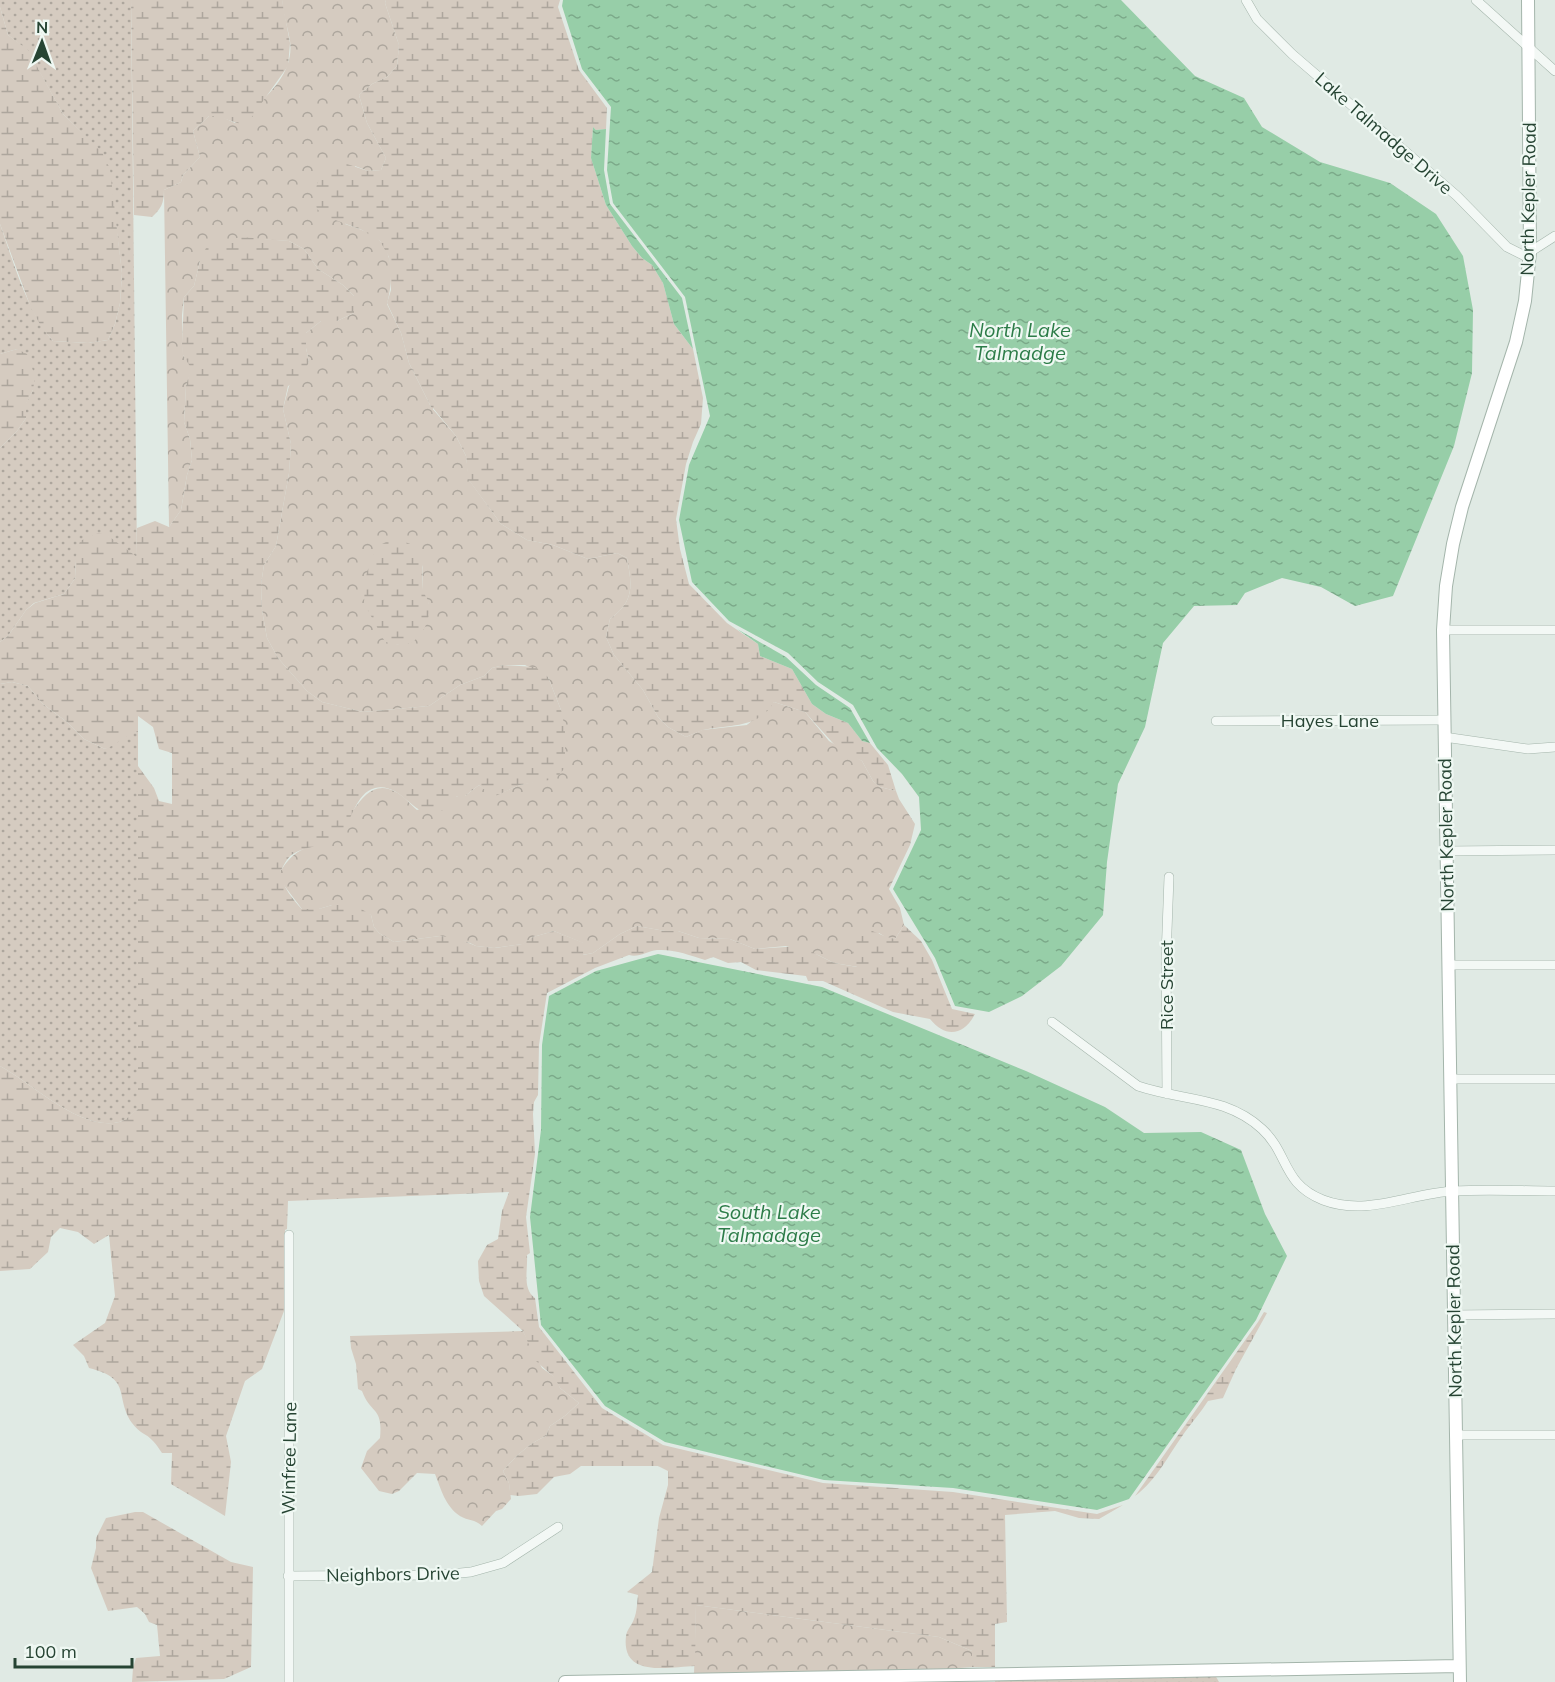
<svg xmlns="http://www.w3.org/2000/svg" width="1555" height="1682" viewBox="0 0 1555 1682" font-family="Mulish,sans-serif">
  <defs>
    <pattern id="grass-dots" width="8" height="8" patternUnits="userSpaceOnUse" patternTransform="scale(1.5)"><rect width="8" height="8" fill="#d5cbc0"/><path d="M2 2h.1M6 6h.1" fill="none" stroke="#ada69d" stroke-width="1.8" stroke-linecap="round"/></pattern>
    <pattern id="forest-crowns" width="20" height="18" patternUnits="userSpaceOnUse" patternTransform="scale(1.5)"><rect width="20" height="18" fill="#d5cbc0"/><path d="M2 6a3 3 0 1 1 6 0M12 15a3 3 0 1 1 6 0" fill="none" stroke="#ada69d"/></pattern>
    <pattern id="wetland-marsh" width="20" height="14" patternUnits="userSpaceOnUse" patternTransform="scale(1.5)"><rect width="20" height="14" fill="#d5cbc0"/><path d="M1 5h8M5 5V1M11 12h8M15 12V8" fill="none" stroke="#ada69d"/></pattern>
    <pattern id="water-ripples" width="26" height="14" patternUnits="userSpaceOnUse" patternTransform="scale(1.5)"><rect width="26" height="14" fill="#97cea8"/><path d="M2 4q2-2 4 0t4 0M15 11q2-2 4 0t4 0" fill="none" stroke="#7ba989"/></pattern>
  </defs>
  <rect width="100%" height="100%" fill="#e0eae4"/>
  <path fill="url(#grass-dots)" d="M0,0H131L137,558L106,535L75,561L76,577L64,594L34,603L26,610L8,636L0,642V448L17,431L26,418V403L33,390L17,349L0,354V224C13,261 27,311 53,341L88,343L108,340L115,324L120,303L122,273L116,225L81,132L63,114L28,51L8,35L0,7Z
    M12,682L28,686L43,704L67,722L84,739L105,749L130,733L138,732V1109C133,1113 126,1121 119,1122C81,1132 32,1083 0,1066V684Z
    M1215,1675L1219,1682H995V1679Z"/>
  <path fill="url(#forest-crowns)" fill-rule="evenodd" d="M282,0H386L385,3L399,45L397,66L387,77L372,84L359,95L367,123L386,158L381,170L368,171L355,166L345,224C356,228 371,232 379,240C395,255 392,285 387,304L401,333L409,363L431,407L456,436L466,456L469,480L501,524L527,540L553,545L588,559L617,553L627,558C632,585 635,601 610,619L606,637L614,655L643,690L658,717L668,727L686,737L702,730L747,725L774,702L805,712L829,741L862,761L873,781L880,787L896,791L899,799L915,824L910,845L889,889L900,908L904,925L895,939L887,938L879,933L858,967L834,963L818,955L786,946L755,949L730,939L699,938L678,931H665L637,926L620,934L593,953L582,955L583,943L554,931L533,937L523,944L494,948L476,946L470,943L440,936L394,942L379,933L374,927L371,915L332,905L319,909H302L283,884L279,873C291,856 295,851 315,845C319,844 325,844 328,841C351,826 362,773 396,792C404,796 410,804 417,810L458,796H465L479,785L494,796L520,785L533,782L561,710L548,677L525,665H504L492,668L484,676L460,685L429,706L363,712L322,702L307,691L278,658L267,638L262,610L261,584L264,565L276,546L289,473L291,444L283,409L289,386L309,362L306,348V333L321,321H337L354,313V296L343,285L318,269L304,249L289,241L256,239L200,261L194,286L184,297L182,315L183,355L192,368L186,386L184,422L190,439L192,460L187,475L181,510L169,527L164,190L181,182L183,175L200,157L193,131L209,116H220L235,123C260,103 295,77 290,41C288,28 283,14 282,0ZM423,565L422,591L429,604L399,645L390,642Z
    M523,1331L542,1368L556,1378L560,1388L579,1403L566,1415L550,1426L546,1436C528,1444 516,1456 503,1471L509,1483L511,1499L502,1509L496,1511L482,1526C475,1519 468,1521 460,1516C445,1506 441,1489 435,1474L417,1473L399,1491L392,1494L379,1491L361,1468L367,1451L380,1438C383,1406 371,1415 362,1391L358,1389L356,1364L351,1348L350,1336Z
    M696,1605L939,1637L972,1651V1667L907,1672L694,1674Z"/>
  <path fill="url(#wetland-marsh)" d="M131,0H282L290,43L288,66L246,125C233,123 222,116 209,116L193,131L200,157L183,175L181,182L164,190C164,203 161,209 152,217L134,215Z
    M386,0H560L558,7L579,70L607,108L606,129L596,130L593,127L591,158L606,205L632,246L642,258L652,265L663,283L674,324L693,349L703,398L701,424L693,442L686,464L676,519L680,549L689,584L727,623L758,644L760,656L792,669L812,704L826,714L848,723L862,741L870,743L888,765L896,791L880,787L873,781L862,761L840,751L805,712L774,702C759,729 729,724 703,730C697,732 691,735 686,737L668,727L658,717L643,690L614,655L606,637L610,619C635,601 632,585 627,558L617,553L588,559L553,545L527,540L501,524L468,479L466,456L456,436L433,408V411L409,363L401,333L387,303L391,290L389,257L380,241L362,230L322,215L313,203L315,189L323,169L341,162L368,171L381,170L386,158L367,123L359,95L372,84L387,77L397,66L399,45L385,3Z
    M0,7L8,35L28,50L63,114L102,152L110,169L122,273L120,303L115,324L108,340L88,343L53,341L42,328L31,308L0,224Z
    M240,237L289,241L304,249L318,269L343,285L354,296V313L337,321H321L306,333V348L309,362L299,381L288,386L283,409L291,444L289,473L276,546L264,565L261,584L262,610L267,638L278,658L307,691L322,702L363,712L429,706L460,685L484,676L492,668L504,665L535,667L548,677L561,710L565,728V768L555,779L520,785L493,797L479,785L465,796H457C421,843 408,780 375,788C355,793 352,822 340,835C328,847 307,845 293,854C287,857 283,867 280,872C283,887 292,899 302,909H319L332,905H355L371,915L374,927L379,933L394,942L440,936L457,938L476,946L495,948L522,944L533,937L554,931L584,943L583,955L593,953L620,934L637,926L665,931H678L699,938L730,939L755,949L800,946L834,963L857,967L848,939C869,921 873,935 895,939L904,925L921,941L932,960L952,1009L975,1014C964,1035 946,1039 930,1019L893,1012L823,981H808L806,976L756,970L741,962L728,963L713,957L705,960C689,955 675,949 657,950C647,951 639,958 629,955L595,968L547,993L539,1045L538,1095L534,1102L533,1114L535,1154L526,1217L530,1253L527,1255C528,1269 522,1289 535,1298L539,1327L602,1408L663,1445L823,1483L953,1492L1097,1514L1123,1505L1099,1519L1079,1518L1055,1511L1005,1515L1007,1622L995,1624V1667H972V1651L939,1637L696,1605L695,1666C668,1667 621,1678 626,1636C627,1629 632,1625 634,1619C637,1612 637,1603 638,1595L627,1592L652,1572L659,1518L668,1485V1471L658,1466H581L570,1474L554,1477L537,1494L519,1496L510,1495L509,1483L503,1471C516,1456 528,1444 546,1436L550,1426L566,1415L579,1403L560,1388L555,1378L536,1361L523,1331L484,1296L479,1281L478,1261L487,1245L498,1239L502,1211L509,1192L288,1201L287,1229L285,1230L284,1311L262,1369L245,1381L226,1436L231,1462L225,1516L171,1484L172,1453H162C159,1449 157,1445 153,1441C146,1433 140,1434 132,1423C114,1396 133,1379 89,1368L84,1356L73,1345L105,1323L115,1296L109,1235L94,1244L78,1232L60,1228L51,1237L48,1252L30,1269L0,1271V1066C32,1083 81,1132 119,1122C126,1121 132,1113 138,1109V766L154,788L159,801L172,804V753L159,749L153,727L138,716V732C125,734 117,745 105,749L84,739L67,722L43,704L28,686L12,682L0,684V642L8,636L26,610L35,603L64,594L76,577L75,561L80,541L98,533L107,535L137,557V528L155,521L169,527L181,510L187,475L192,460L190,439L184,422L186,386L191,368L183,355L182,345L184,297L194,286L200,261L206,248Z
    M17,349L27,354L35,376L33,390L26,404V418L17,431L0,448V354Z
    M392,539C400,541 412,542 418,550C425,559 422,576 422,587C423,594 428,598 429,604C431,623 419,646 399,645C394,645 390,642 385,642L364,603L365,585L367,572L375,551L382,544Z
    M1264,1312L1267,1313L1236,1369L1223,1398L1208,1401C1201,1412 1193,1421 1185,1432C1169,1454 1157,1480 1135,1496L1258,1322Z
    M135,1512H143L231,1562L253,1567L251,1667L224,1679L132,1682L133,1668L136,1658L160,1656L157,1625L149,1622L145,1614L137,1607L108,1611L91,1568L96,1548V1538L106,1518Z"/>
  <path fill="url(#water-ripples)" d="M563,0H1121L1195,76L1244,98L1262,127L1320,162L1390,183L1436,214L1463,256L1473,310L1472,373L1454,446L1393,596L1355,606L1321,587L1282,578L1245,593L1237,605L1194,606L1163,643L1145,727L1118,784L1107,862L1103,915L1061,966L1022,996L989,1012L955,1006L935,958L893,889L921,830L919,797L902,774L877,748L853,705L818,682L788,653L729,621L692,582L679,520L689,465L710,416L685,297L613,203L607,170L611,107L582,69L562,6Z
    M593,127L596,130L606,129L604,170L610,204L682,298L693,349L674,324L663,283L652,265L642,258L632,246L606,205L591,158Z
    M737,629L786,657L816,685L850,708L870,743L862,741L848,723L826,714L812,704L792,669L760,656L758,644Z
    M658,954L822,987L1026,1071L1105,1107L1144,1133L1201,1132L1241,1150L1265,1214L1287,1256L1256,1320L1129,1499L1097,1510L953,1488L824,1480L665,1442L605,1406L541,1325L530,1217L541,1130L542,1045L549,996L596,971Z"/>
  <g fill="none" stroke-linecap="round" stroke-linejoin="round">
    <defs>
      <path id="street" d="M1246,0L1257,19L1292,54L1457,196L1507,247L1529,258
        M1476,0L1555,71
        M1530,252L1555,236
        M1443,630H1555
        M1216,721L1444,720
        M1444,737L1528,749L1555,747
        M1447,851L1555,850
        M1448,965H1555
        M1052,1022L1138,1086C1182,1101 1226,1096 1262,1129C1289,1154 1282,1184 1323,1200C1368,1217 1410,1193 1454,1191C1488,1189 1522,1191 1555,1191
        M1450,1079H1555
        M1167,1094L1166,958L1169,877
        M289,1235V1682
        M1453,1315L1555,1314
        M1456,1435H1555
        M288,1576L439,1575L471,1572L503,1563L558,1527"/>
      <path id="secondary" d="M565,1682L1459,1666
        M1460,1682L1443,630L1446,586L1453,544L1462,507L1516,342L1525,301L1530,252L1528,0"/>
    </defs>
    <use href="#street" stroke="#a4b5ab" stroke-width="10"/>
    <use href="#secondary" stroke="#a4b5ab" stroke-width="14"/>
    <use href="#street" stroke="#f3f8f5" stroke-width="9"/>
    <use href="#secondary" stroke="#fff" stroke-width="12"/>
  </g>
  <g text-anchor="middle" dominant-baseline="central" stroke-width="4.5" stroke-linejoin="round" paint-order="stroke">
    <g font-size="18" fill="#264433" stroke="#eff8f3">
      <text transform="translate(1384 133) rotate(41)">Lake Talmadge Drive</text>
      <text transform="translate(1528 199) rotate(-89)">North Kepler Road</text>
      <text x="1330" y="720">Hayes Lane</text>
      <text transform="translate(1446 835) rotate(-91)">North Kepler Road</text>
      <text transform="translate(1166 985) rotate(-90)">Rice Street</text>
      <text transform="translate(1454 1321) rotate(-91)">North Kepler Road</text>
      <text transform="translate(289 1458) rotate(-89)">Winfree Lane</text>
      <text transform="translate(393 1574) rotate(-1)">Neighbors Drive</text>
    </g>
    <g font-size="20" font-style="italic" fill="#2c7c48" stroke="#eff8f3">
      <text x="1020" y="329">North Lake<tspan x="1020" dy="23">Talmadge</tspan></text>
      <text x="769" y="1211">South Lake<tspan x="769" dy="23">Talmadage</tspan></text>
    </g>
  </g>
  <g transform="translate(42 42) rotate(1)" stroke="#eff8f3" stroke-width="4.5" paint-order="stroke">
  <path d="M0-4.5L10 22L0 15L-10 22Z" fill="#264433"/>
  <text y="-9" font-size="16" font-weight="bold" text-anchor="middle" fill="#264433">N</text>
  </g>
  <path d="M15 1658v9h117v-9" fill="none" stroke="#264433" stroke-width="3"/>
  <text x="24" y="1658" font-size="18" fill="#264433" stroke="#eff8f3" stroke-width="4.5" paint-order="stroke">100 m</text>
</svg>
